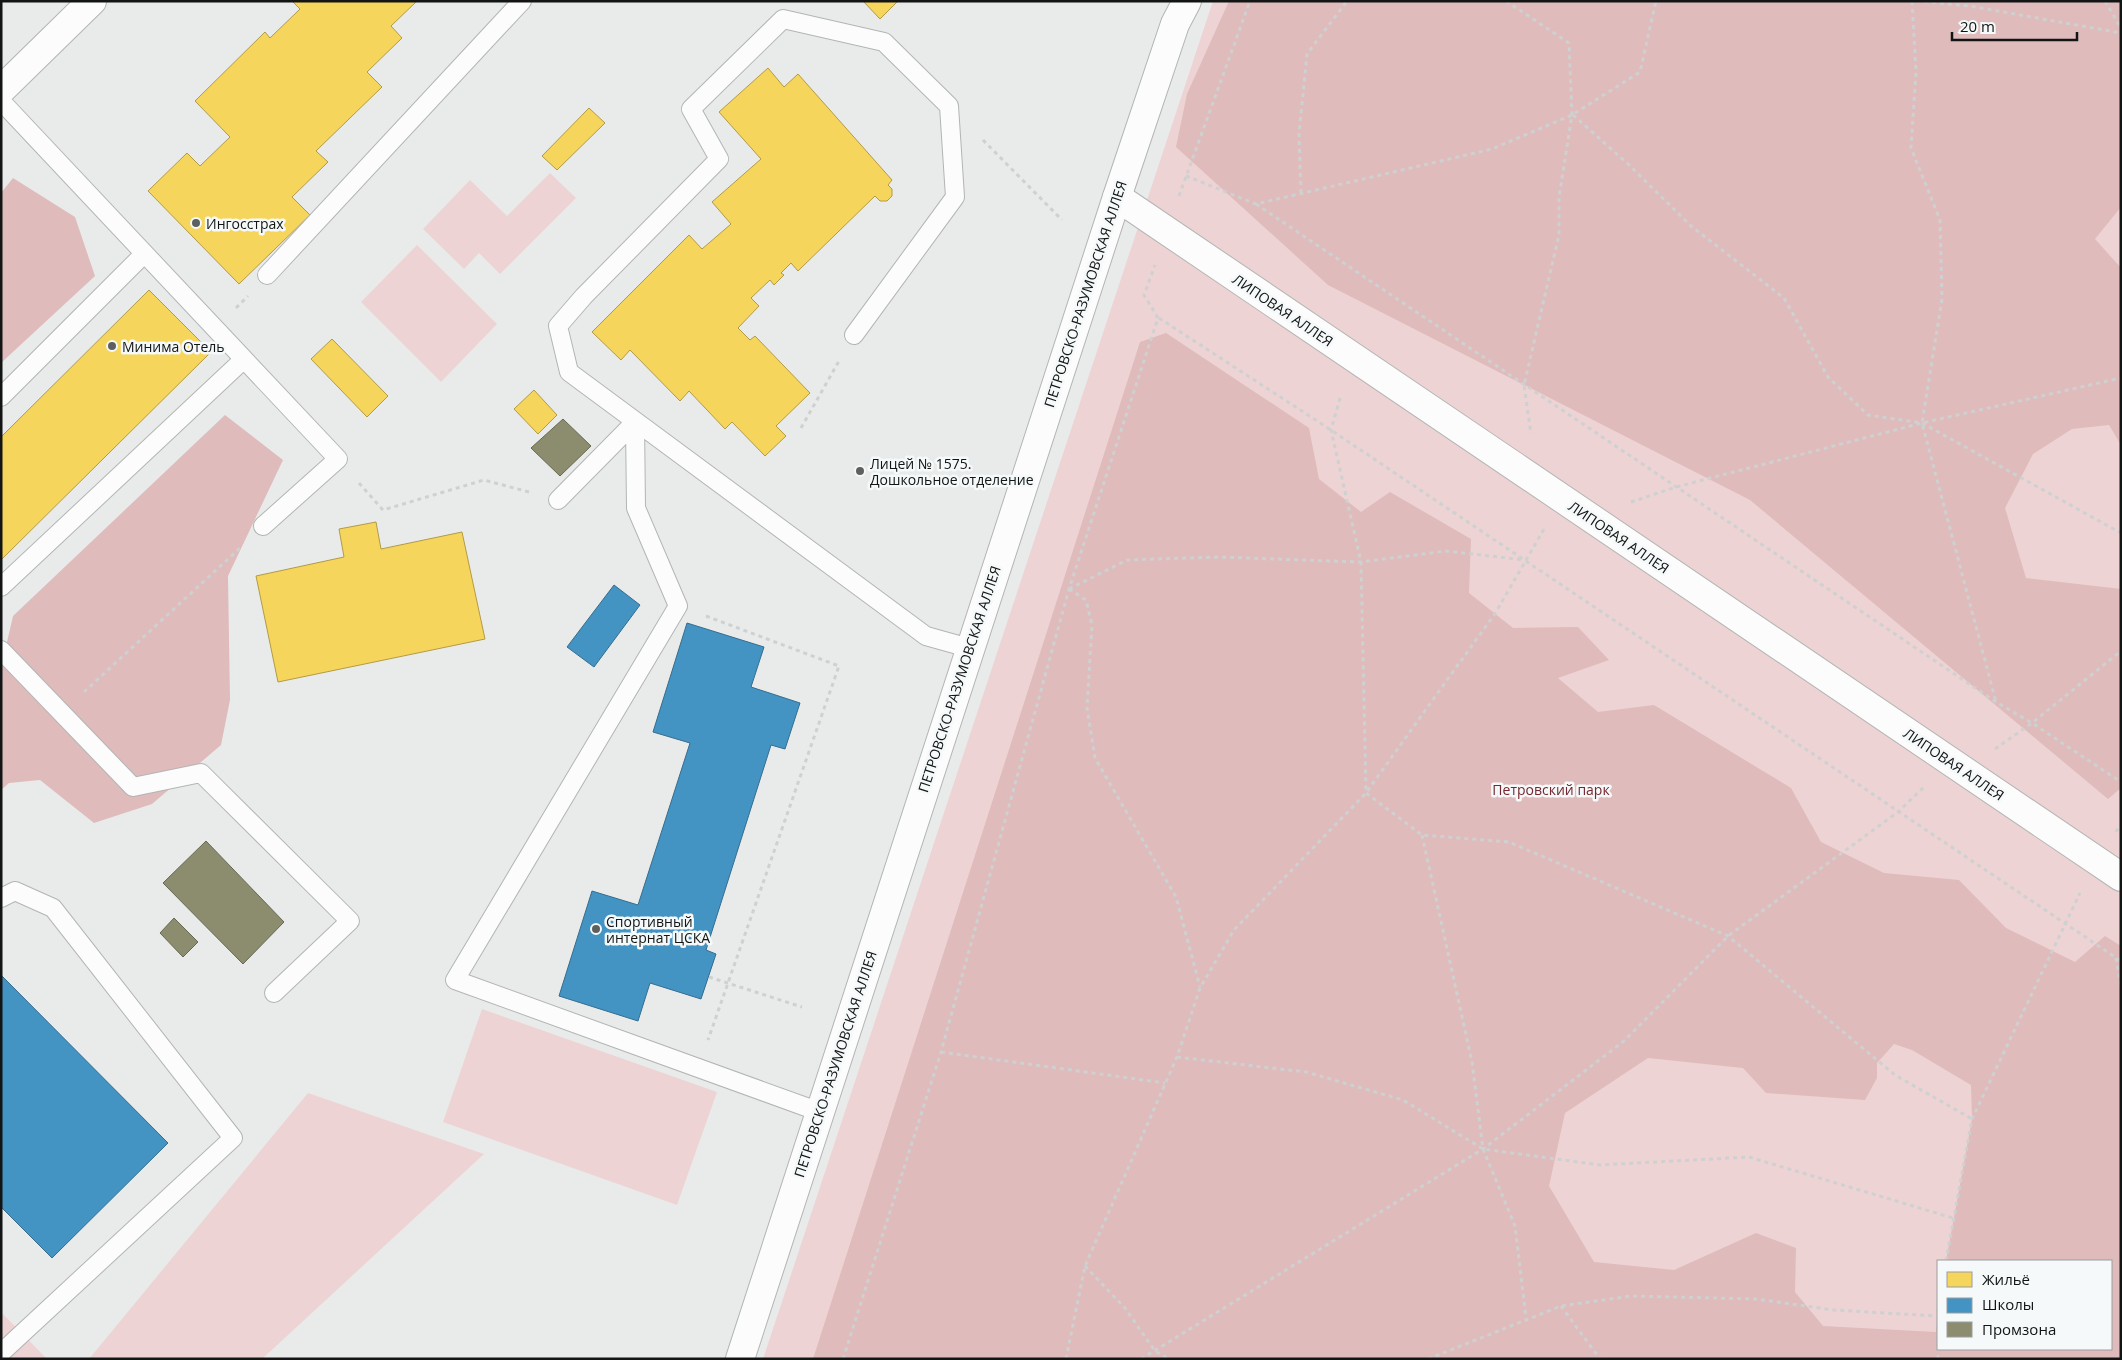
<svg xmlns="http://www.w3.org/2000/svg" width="2122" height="1360" viewBox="0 0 2122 1360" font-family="'Open Sans',sans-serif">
  <rect width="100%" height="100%" fill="#e9ebeb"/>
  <path fill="#eed3d4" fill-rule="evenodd" d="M1213,1H2121V1359H763ZM1938,1261H2111V1349H1938Z
    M550,173L576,198L500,274L479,253L464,269L423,229L470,180L507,216Z
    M417,245L497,324L441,382L361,302Z
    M482,1009L717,1092L677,1205L443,1122Z
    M308,1093L484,1154L262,1359H89Z
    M1,1312L47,1359H1Z"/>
  <path fill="#dfbbbc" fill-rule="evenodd" d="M1229,1H2121V207L2095,239L2121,268V445L2109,425L2072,429L2033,454L2005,508L2026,578L2121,589V788L2108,799L1750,500L1328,285L1176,147L1187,94Z
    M13,178L75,217L95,276L1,363V193Z
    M1166,333L1309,428L1319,479L1361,512L1390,492L1471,539L1469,593L1513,628L1578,627L1609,660L1558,678L1598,712L1654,705L1791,788L1821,842L1884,873L1959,880L2006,928L2075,962L2105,936L2121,946V1359H813L1140,342ZM1894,1044L1912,1050L1971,1085L1972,1119L1946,1261H2111V1349H1938V1305L1936,1332L1823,1326L1795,1292L1796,1248L1756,1233L1674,1270L1594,1262L1549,1186L1565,1113L1648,1058L1743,1068L1766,1093L1865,1100L1877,1078V1063Z
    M225,415L283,460L228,576L230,700L221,745L152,804L94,823L40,780L9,783L1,790V668L13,616Z"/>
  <path fill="#f6d55c" stroke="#b29b47" d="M292,1H417L391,26L402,38L367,72L382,87L316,151L328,162L292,197L310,215L239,284L148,191L187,153L200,166L230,137L195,101L265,32L270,38L300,9Z
    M863,1H898L880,19Z
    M768,68L784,87L798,74L892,180L888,185L892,189V196L887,201H880L875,196L798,271L791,263L781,273L784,275L774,285L770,280L751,298L759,306L738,328L750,340L755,336L810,393L776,426L786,436L765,456L732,422L725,429L689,391L680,401L630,350L621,360L592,332L689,235L702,249L731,224L712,202L761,159L719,112Z
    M589,108L605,123L557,170L542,156Z
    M149,290L211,352L1,560V437Z
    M332,339L388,396L367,417L311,359Z
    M534,390L557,415L538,434L514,409Z
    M376,522L381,549L462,532L485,639L278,682L256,576L344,557L339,529Z"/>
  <path fill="#4393c3" stroke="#356d8f" d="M614,585L640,605L594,667L567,647Z
    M687,623L764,647L751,687L800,703L785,749L771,745L706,950L716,954L701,999L650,983L638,1021L559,996L592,891L638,905L690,743L653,732Z
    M1,975L168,1143L52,1258L1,1207Z"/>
  <path fill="#8c8c6e" stroke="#686853" d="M563,419L591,446L560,476L531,448Z
    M206,841L284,922L243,964L163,883Z
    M174,918L198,942L183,957L160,933Z"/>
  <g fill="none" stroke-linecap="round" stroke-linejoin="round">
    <defs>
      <path id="lane" d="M1,101L338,459L263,526
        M267,275L522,1
        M854,335L955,197L949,106L884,42L783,19L691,109L719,159L584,296L558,326L569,372L926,636L969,648
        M1,397L144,254
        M635,422L636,508L678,606L455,980L820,1112
        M558,500L635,422
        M1,587L243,360
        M1,650L133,787L201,773L350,921L274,993
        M1,898L15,891L53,908L233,1138L1,1353"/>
      <path id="street" d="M1,90L92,1
        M1117,197L2121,877"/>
      <path id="secondary" d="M740,1359L1117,197L1175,24L1187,1"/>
    </defs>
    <use href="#lane" stroke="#b3b5b5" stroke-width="20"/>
    <use href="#street" stroke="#b3b5b5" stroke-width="30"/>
    <use href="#secondary" stroke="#b3b5b5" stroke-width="30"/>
    <path stroke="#cfd0d0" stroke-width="3" stroke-dasharray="4 4" stroke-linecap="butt" d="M1506,1L1569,43L1572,115L1559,197V235L1524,385L1531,434
      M1912,1L1916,72L1911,148L1940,220L1942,299L1922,423L1996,702
      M1916,1L1970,6L2121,33
      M2105,1L2121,28
      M1573,115L1628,164L1691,226L1784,298L1828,377L1868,415L1922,423L2121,533
      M983,140L1062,220
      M1186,176L1256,204L1492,149L1572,115L1640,72L1656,1
      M1301,193L1299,134L1307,54L1347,1
      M1179,196L1250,1
      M1256,204L1996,702L2032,723L2121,782
      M236,308L248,296
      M1159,318L1331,430L2121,961
      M1340,398L1331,430L1361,562L1366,793L1422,835L1509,842L1728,936L1895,1075L1972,1119
      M801,428L839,361
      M359,483L383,510L484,480L529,492
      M1631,502L1676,487L1922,423L2121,378
      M1069,589L1127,560L1218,557L1361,562L1446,551L1525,560
      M1069,589L1086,600L1092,625L1087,708L1095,758L1176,897L1200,987
      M706,616L839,666L708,1040
      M84,692L241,547
      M1995,749L2032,723L2121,651
      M2116,832L2121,824
      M1422,835L1472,1062L1483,1149L1515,1226L1526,1318
      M2116,958L2121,987
      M709,977L802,1007
      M941,1052L1165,1083
      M1177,1057L1306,1072L1403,1100L1483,1149L1600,1165L1749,1157L1953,1218
      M1946,1261L1972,1119L2080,893
      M1085,1266L1125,1308L1155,1351L1169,1359
      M1561,1306L1600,1359
      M843,1359L941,1052L1069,589L1158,318L1144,295L1155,265
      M1066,1359L1085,1266L1177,1057L1200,988L1234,930L1366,793L1496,612L1544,529
      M1141,1359L1483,1149L1624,1041L1728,936L1898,812L1924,787
      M1428,1359L1561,1306L1631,1296L1756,1299L1834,1310L1936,1316
      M1938,1359V1305"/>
    <use href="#lane" stroke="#fcfcfc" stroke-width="18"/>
    <use href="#street" stroke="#fcfcfc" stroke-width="28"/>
    <use href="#secondary" stroke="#fcfcfc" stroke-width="28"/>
  </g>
  <g fill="#5e6060" stroke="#f5f9f9" stroke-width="2">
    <circle cx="196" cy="223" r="5"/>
    <circle cx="112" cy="346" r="5"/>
    <circle cx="860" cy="471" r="5"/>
    <circle cx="596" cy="929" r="5"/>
  </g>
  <g text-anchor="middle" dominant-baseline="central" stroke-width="5" stroke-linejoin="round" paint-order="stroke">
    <g font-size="14" fill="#131515" stroke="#f5f9f9" text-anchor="start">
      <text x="206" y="223">Ингосстрах</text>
      <text x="122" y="346">Минима Отель</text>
      <text x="870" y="463">Лицей № 1575.<tspan x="870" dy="16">Дошкольное отделение</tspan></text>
      <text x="606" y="921">Спортивный<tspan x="606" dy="16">интернат ЦСКА</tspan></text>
    </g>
    <g font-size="14" fill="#131515" stroke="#f5f9f9">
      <text transform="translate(1085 294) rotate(-72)">ПЕТРОВСКО-РАЗУМОВСКАЯ АЛЛЕЯ</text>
      <text transform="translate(1283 310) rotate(34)">ЛИПОВАЯ АЛЛЕЯ</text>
      <text transform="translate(1619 537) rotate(34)">ЛИПОВАЯ АЛЛЕЯ</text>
      <text transform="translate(959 679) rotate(-72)">ПЕТРОВСКО-РАЗУМОВСКАЯ АЛЛЕЯ</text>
      <text transform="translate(1954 764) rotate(34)">ЛИПОВАЯ АЛЛЕЯ</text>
      <text transform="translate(835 1064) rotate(-72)">ПЕТРОВСКО-РАЗУМОВСКАЯ АЛЛЕЯ</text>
    </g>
    <g font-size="14" fill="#762630" stroke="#f5f9f9">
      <text x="1551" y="789">Петровский парк</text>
    </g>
  </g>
  <rect width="2122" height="1360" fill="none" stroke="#131515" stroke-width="5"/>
  <rect x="1937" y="1260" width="175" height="90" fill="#f5f9f9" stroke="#9b9e9e"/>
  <rect x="1947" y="1272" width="25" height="15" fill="#f6d55c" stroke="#9b9e9e"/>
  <text x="1982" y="1285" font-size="15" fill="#131515">Жильё</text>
  <rect x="1947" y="1298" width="25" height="15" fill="#4393c3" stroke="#9b9e9e"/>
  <text x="1982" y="1310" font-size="15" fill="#131515">Школы</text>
  <rect x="1947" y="1322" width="25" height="15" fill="#8c8c6e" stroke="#9b9e9e"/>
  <text x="1982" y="1335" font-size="15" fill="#131515">Промзона</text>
  <path d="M1952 32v8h125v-8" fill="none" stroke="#131515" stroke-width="2.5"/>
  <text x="1960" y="32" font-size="15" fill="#131515" stroke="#f5f9f9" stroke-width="4" paint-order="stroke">20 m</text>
</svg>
